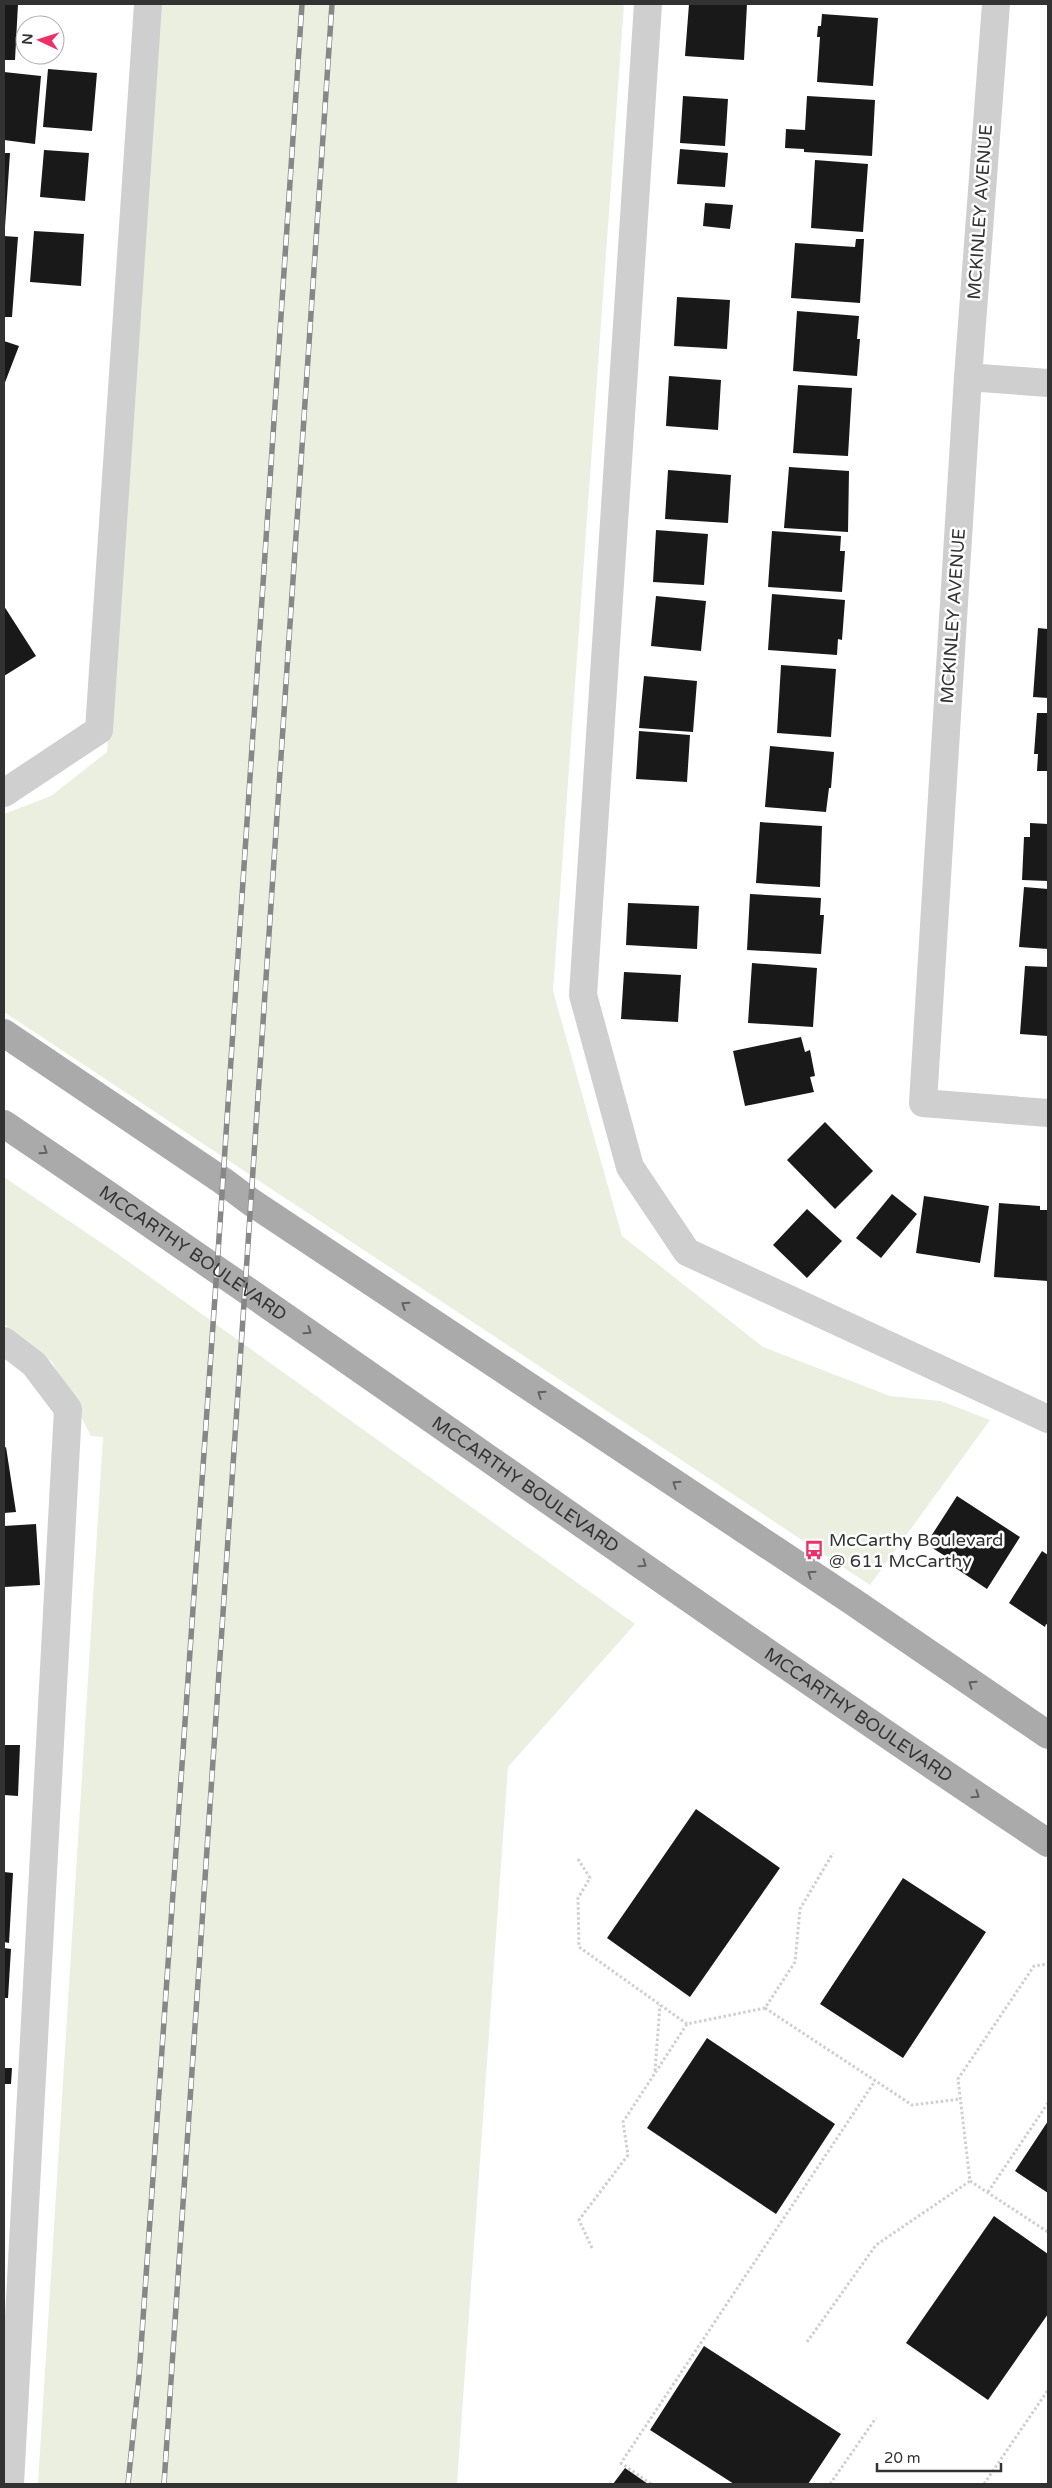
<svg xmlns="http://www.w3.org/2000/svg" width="1052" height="2488" viewBox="0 0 1052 2488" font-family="'Varela Round',sans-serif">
  <rect width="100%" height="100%" fill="#fff"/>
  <path fill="#ebefe0" d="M161,4H624L553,991L622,1236L763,1347L890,1396L941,1401L990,1420L870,1585L4,1012V814L51,796L107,752Z
    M4,1177L115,1252L635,1624L508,1767L457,2484H38L103,1437L91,1436L52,1362L4,1324Z"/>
  <path fill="#191919" d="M4,4H18L15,60H4Z
    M689,4H747L744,60L685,56Z
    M822,14L878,18L873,86L817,82L820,37H817L818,26H821Z
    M48,69L97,73L92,131L43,127Z
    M4,72L41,76L35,144L4,140Z
    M683,96L728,99L725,146L680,143Z
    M807,96L875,100L872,156L804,152V149L785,148L786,129L805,130Z
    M680,149L728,153L725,187L677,184Z
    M44,150L89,153L85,201L40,197Z
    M4,153H10L5,227H4Z
    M815,160L868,164L863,232L811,228Z
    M705,203L733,205L730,229L703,226Z
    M34,231L84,234L81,286L30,282Z
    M4,236L18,237L12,317H4Z
    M856,239H864L860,303L791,298L795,243L855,247Z
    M677,297L730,300L727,349L674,346Z
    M797,311L859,316L857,339H860L857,376L793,371Z
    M4,341L19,346L4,385Z
    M669,376L721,380L718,430L666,426Z
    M798,385L852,388L848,456L793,453Z
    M789,467L849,471L848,532L784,528Z
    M668,470L731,475L728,523L665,519Z
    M656,530L708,534L704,585L653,582Z
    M772,531L841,536L840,551H845L842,592L768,587Z
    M772,594L845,600L842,640L838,639L837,655L768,650Z
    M656,596L706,601L701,651L651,646Z
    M4,606L36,656L4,676Z
    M1038,628L1048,629V698L1033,697Z
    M781,665L836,669L831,737L777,733Z
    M644,676L697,681L693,732L639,728Z
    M1037,713H1048V771H1037L1038,754H1034Z
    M639,731L690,735L687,782L636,779Z
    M770,746L834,752L831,788H829L826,812L765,807Z
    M760,822L822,826L820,887L756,883Z
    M1030,823L1048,824V881L1022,880L1024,837H1030Z
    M1024,887L1048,889V949L1019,947Z
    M750,894L821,898L820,915H824L821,954L747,950Z
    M628,903L699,906L697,949L626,945Z
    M752,963L817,968L813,1027L748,1023Z
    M1025,966L1048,967V1036L1020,1034Z
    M624,972L681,975L678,1022L621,1019Z
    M801,1037L805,1052L810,1050L815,1076L810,1077L814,1092L745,1106L733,1051Z
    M825,1122L873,1171L835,1209L787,1160Z
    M892,1194L917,1214L881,1258L856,1238Z
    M924,1196L989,1206L980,1263L916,1253Z
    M999,1203L1040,1206V1210H1048V1281L994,1277Z
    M807,1209L842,1241L807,1278L773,1245Z
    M6,1447L16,1512L4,1513V1448Z
    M957,1496L1020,1537L987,1589L951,1565L953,1561L926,1544Z
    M36,1524L40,1585L4,1587V1526Z
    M1042,1551L1048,1555V1625L1046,1624L1045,1627L1009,1603Z
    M4,1745H20L18,1796L4,1795Z
    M696,1809L780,1868L690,1997L607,1938Z
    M4,1872L13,1873L9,1943L4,1942Z
    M903,1878L986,1932L903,2058L820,2004Z
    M4,1948L11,1949L8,1998H4Z
    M707,2038L835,2124L776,2214L647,2128Z
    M4,2068H12L11,2084H4Z
    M1048,2121V2193L1015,2171Z
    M994,2216L1048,2254V2314L988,2400L906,2343Z
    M704,2346L841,2434L808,2484H734L650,2430Z
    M625,2468L648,2484H613Z"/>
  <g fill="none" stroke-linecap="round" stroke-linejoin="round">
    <path stroke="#cfcfcf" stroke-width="3" stroke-dasharray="2.5 2.5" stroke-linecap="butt" d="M578,1859L590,1878L578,1898L579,1947L687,2024
      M765,2008L912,2105L961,2099
      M655,2071L660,2005
      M970,2181L1048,2232
      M988,2192L1048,2103
      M592,2248L579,2220L628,2155L623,2122L687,2024L765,2008L795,1962L800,1909L833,1853
      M807,2342L876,2245L970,2181L958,2079L1034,1966L1048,1964
      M651,2484L621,2463L875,2081
      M830,2484L876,2418
      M984,2484L1048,2390"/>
    <path stroke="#cfcfcf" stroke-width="28" d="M648,4L583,995L630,1167L687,1252L1048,1419
      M996,4L968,377L923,1103L1048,1113
      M968,377L1048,383
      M4,793L99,730L148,4
      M4,1341L34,1364L68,1409L10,2484"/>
    <g stroke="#aaa" stroke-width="28">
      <path d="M4,1033L223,1181L251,1202L852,1601L1048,1735"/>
      <path id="s1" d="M4,1124C354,1360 696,1609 1048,1843"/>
    </g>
    <defs>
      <path id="rail" d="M128,2484L139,2376L217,1268L302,4
        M164,2484L332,4"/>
    </defs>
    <use href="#rail" stroke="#878787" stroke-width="5.5"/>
    <use href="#rail" stroke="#fff" stroke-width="4" stroke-dasharray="11" stroke-linecap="butt"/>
  </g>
  <defs><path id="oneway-chevron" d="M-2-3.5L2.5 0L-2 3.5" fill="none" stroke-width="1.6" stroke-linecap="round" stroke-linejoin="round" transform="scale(1.25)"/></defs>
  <g stroke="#626262">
    <use href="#oneway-chevron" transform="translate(44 1151) rotate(34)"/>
    <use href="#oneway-chevron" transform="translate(405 1305) rotate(-146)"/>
    <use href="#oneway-chevron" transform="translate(308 1331) rotate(35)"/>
    <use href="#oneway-chevron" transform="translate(541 1394) rotate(-146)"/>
    <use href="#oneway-chevron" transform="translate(676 1484) rotate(-146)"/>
    <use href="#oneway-chevron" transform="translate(643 1564) rotate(35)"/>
    <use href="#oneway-chevron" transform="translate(811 1574) rotate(-146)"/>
    <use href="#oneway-chevron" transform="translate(972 1684) rotate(-145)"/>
    <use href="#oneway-chevron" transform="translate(976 1795) rotate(34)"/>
  </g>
  <defs>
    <symbol id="bus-bare" viewBox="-9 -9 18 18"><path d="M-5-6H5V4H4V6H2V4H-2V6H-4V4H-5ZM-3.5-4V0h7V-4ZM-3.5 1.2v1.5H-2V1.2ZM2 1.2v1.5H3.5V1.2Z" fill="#ed3068" stroke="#fff" stroke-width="2.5" paint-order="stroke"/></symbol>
  </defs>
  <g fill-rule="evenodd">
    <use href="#bus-bare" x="800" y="1536" width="28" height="28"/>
  </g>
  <g text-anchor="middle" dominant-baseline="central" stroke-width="5" stroke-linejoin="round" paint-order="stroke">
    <g font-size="18" fill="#323232" stroke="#fff">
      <text transform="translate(980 212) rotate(-86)">MCKINLEY AVENUE</text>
      <text transform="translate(953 616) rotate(-86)">MCKINLEY AVENUE</text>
      <text stroke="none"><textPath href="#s1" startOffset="229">MCCARTHY BOULEVARD</textPath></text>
      <text stroke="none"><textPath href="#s1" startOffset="634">MCCARTHY BOULEVARD</textPath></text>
      <text stroke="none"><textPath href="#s1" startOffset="1039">MCCARTHY BOULEVARD</textPath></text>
    </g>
    <g font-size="18" fill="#323232" stroke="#fff" text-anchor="start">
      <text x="829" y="1540">McCarthy Boulevard<tspan x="829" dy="21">@ 611 McCarthy</tspan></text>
    </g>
  </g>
  <rect width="1052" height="2488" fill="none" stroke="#323232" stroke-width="10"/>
  <g transform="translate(40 40) rotate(274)"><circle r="24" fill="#ffffff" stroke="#adadad"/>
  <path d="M0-4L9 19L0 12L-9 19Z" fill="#ed3068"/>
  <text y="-8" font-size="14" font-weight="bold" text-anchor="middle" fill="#323232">N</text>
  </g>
  <path d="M877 2463v8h124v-8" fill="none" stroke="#323232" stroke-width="2.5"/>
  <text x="884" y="2463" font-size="15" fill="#323232" stroke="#ffffff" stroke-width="4" paint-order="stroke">20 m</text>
</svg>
